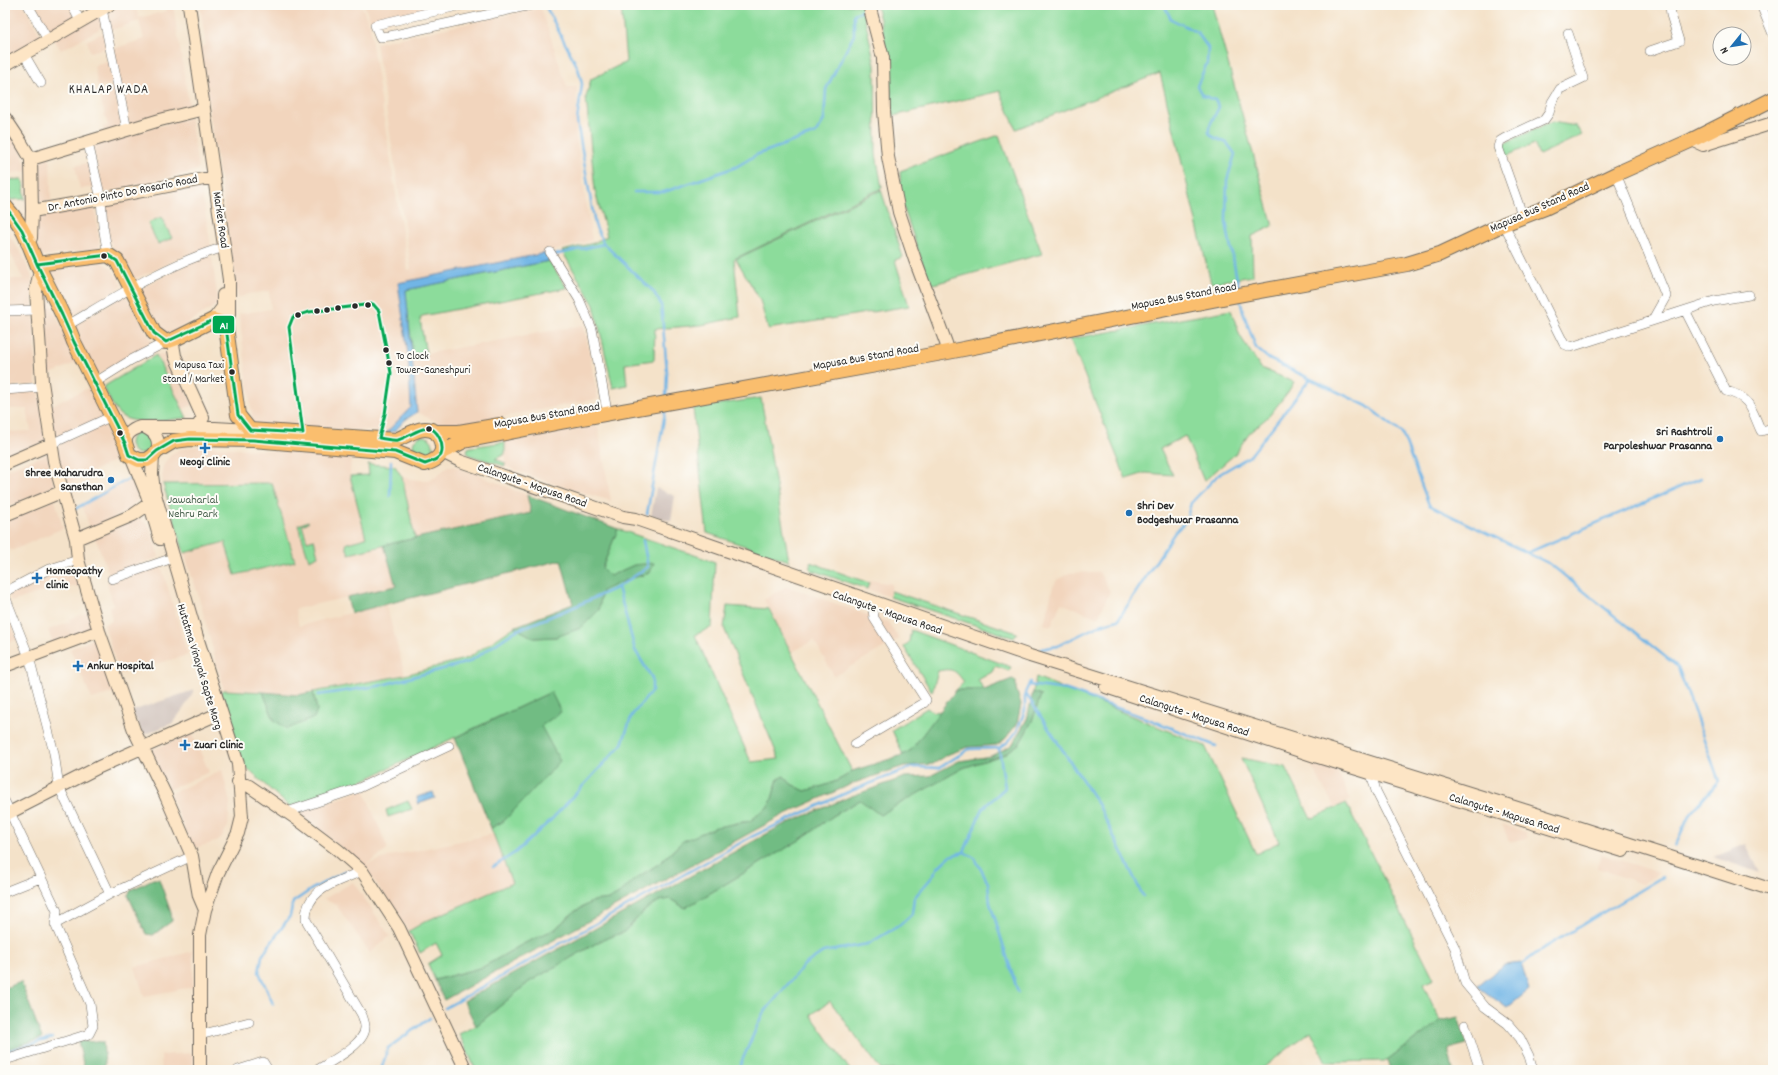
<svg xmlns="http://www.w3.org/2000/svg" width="1778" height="1075" viewBox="0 0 1778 1075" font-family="Dekko,sans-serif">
  <rect width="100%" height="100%" fill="#fdfcf7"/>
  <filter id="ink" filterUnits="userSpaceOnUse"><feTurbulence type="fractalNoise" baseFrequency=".025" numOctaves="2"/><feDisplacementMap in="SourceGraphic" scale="8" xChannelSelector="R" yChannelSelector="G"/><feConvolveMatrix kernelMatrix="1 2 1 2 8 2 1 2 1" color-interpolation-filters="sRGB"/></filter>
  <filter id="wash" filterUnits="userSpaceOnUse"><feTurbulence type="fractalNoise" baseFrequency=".012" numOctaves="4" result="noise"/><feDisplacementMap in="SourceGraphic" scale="16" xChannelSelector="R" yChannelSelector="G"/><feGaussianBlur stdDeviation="0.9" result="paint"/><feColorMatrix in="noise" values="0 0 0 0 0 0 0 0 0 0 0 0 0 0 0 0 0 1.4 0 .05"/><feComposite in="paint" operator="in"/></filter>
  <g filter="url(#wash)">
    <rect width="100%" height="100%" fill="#f4e2c9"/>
    <path fill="#f2d5bd" d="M5,5H24L42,39L8,58L5,53Z
      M31,5H70L77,20L47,37Z
      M120,5H138L135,7L139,18L167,11L165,5H173L190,111L129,126L113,49L144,39L139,21L111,30L107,12Z
      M200,5H361L370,25L372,44L408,270L411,269L376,43L541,8L567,87H577L576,136L592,240L550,252L398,283L408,355L411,407L386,433L371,431L259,425L253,423L239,314L271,309L269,291L248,294L238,298L202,62L201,47L206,46Z
      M364,5H454L372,24Z
      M99,15L103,27L61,50L54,39Z
      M103,33L106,48L90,52L87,40Z
      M109,61L113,84L98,87L94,66Z
      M113,87L123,128L105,133L103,127L108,126L98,90Z
      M190,118L198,168L196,171L103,193L93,145L127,135Z
      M5,124L20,146L28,171L5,174Z
      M50,158L51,201L34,202L32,161Z
      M90,162L94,187L80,189L75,166Z
      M201,186L211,248L195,254L194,252L134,279L114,251L104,221L106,202Z
      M95,206L100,249L36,257L34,215Z
      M5,229L23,256L32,277L33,307L7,309L11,279H23L5,242Z
      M210,256L212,259L218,300V304L172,333L166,334L154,317L140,289L196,260Z
      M101,261L112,269L122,286L69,318L48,271Z
      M45,290L77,362L44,377L38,291Z
      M126,295L153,343L95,377L73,328L77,323Z
      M34,312L36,385L5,386V313Z
      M584,325L598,399L447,427L417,412L413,356Z
      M161,354L167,355L193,405L183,409L156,355Z
      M88,388L102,418L55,440L50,406Z
      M38,390L46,442L5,459V432L31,431L27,409H5V393Z
      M103,424L120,458L63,486L54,446Z
      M591,425L598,427L611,501L551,483L505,466V442Z
      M198,446L351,456L350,476L369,548L384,545L397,586L295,609L299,626L386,604L405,675L298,695L224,690L198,594L184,553L225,542L295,560L272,483L163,484L162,469L165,462L172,454L180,449Z
      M47,454L54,486L5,508V470Z
      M448,466L461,467L477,473L487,479L527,495L531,513L415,538L402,477L424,481L436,477Z
      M131,479L138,498L131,509L91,530L82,506Z
      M55,500L63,528L11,551L6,540H5V521Z
      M140,517L141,520L149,526L159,557L109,574L95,537Z
      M161,565L188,655L119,674L104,624L112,621L109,607L113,605L107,582Z
      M75,567L80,586L50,589L11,602L9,595L34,581Z
      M1099,572L1110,591L1098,618L1061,603L1051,626L1044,624L1053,587L1057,580L1069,573Z
      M870,580L892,584L890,597L867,589Z
      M786,586L888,622L899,639L834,676L814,640L792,652L764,600Z
      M89,612L94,627L53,644L48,630L70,622L69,619Z
      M9,619L18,639L5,644V621Z
      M95,638L115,692L92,699L70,649Z
      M192,733L209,772L169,789L150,751Z
      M1311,765L1337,771L1351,800L1335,808Z
      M222,770L230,802L228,826L222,837L212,843L193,848L170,794Z
      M364,790L388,849L366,865L391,856L493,834L512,883L426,921L409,931L364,866L298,813Z
      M1502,824L1525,832L1527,838L1509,842Z
      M1601,854L1660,873L1642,884L1597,868Z
      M353,882L390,936L370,953L336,905L324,899Z
      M193,951V987L144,996L135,967Z
      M193,1053V1070H162L161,1055Z"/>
    <path fill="#cfc1ba" d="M656,488L675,496L671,521L651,516Z
      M194,690L188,702L173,723L143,735L132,711Z
      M1746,844L1760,873L1714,857Z"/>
    <path fill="#8cdc9b" stroke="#5c8463" d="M621,5H862L875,65L876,154L882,188L734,259L740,317L701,325L655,329L654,360L625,364L627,385L613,388L594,305L562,251L594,243L607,236L595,191L586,97L591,79L626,62Z
      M876,5H1212L1273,226L1252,236L1253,276L1211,283L1160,73L1016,129L1000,91L893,116C890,79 887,41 876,5Z
      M1552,122L1576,126L1582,135L1539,155L1534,144L1504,157L1500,145Z
      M999,135L1042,254L930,285L901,200L900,171Z
      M22,179L24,182L25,199L10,200L8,180Z
      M881,190L903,257L895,260L909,306L768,329L760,300L736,259Z
      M161,217L172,238L158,244L148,223Z
      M549,261L567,288L422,316L420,319L426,354L413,356L405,290Z
      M1231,310L1240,336L1261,368L1294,382L1288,392L1269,416L1249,433L1235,454L1204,481L1185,436L1160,449L1173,475L1145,473L1126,479L1070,339Z
      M156,355L187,418C169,419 133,427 119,414C112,407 108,395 103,387Z
      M761,398L789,561L707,533L693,408Z
      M130 443a11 11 0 1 1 22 0a11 11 0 1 1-22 0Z
      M413 446a10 10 0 1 1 20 0a10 10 0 1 1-20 0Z
      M505,442V454L495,459L505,463V466L469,455L467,452L468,448L471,447Z
      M368,464L395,466L402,477L415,538L349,554L346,546L347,543L366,538L350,476L369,475Z
      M272,483L295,561L235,575L225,542L184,553L163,484Z
      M308,521L309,522L302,525L307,541L314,539L318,556L309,560L298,525Z
      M618,529L715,562L712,627L695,635L751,762L779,759L724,628L727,606L769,609L852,771C840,782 821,787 805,791L791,784L784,776L778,779L770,805L750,821L736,823L683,841L660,863L635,879L619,894L610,899L593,901L574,912L555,929L523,944L483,967L435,980L428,964L442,955L436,943L420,953L409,931L426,921L512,883L491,828L504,821L541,726L551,692L360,782L290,807L243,765L220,692L224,690L263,692L274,720L317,710L313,692L405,675L468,658L514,627L534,638L556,637L599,610L601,591L626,580L650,573L634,565L610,576L602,568Z
      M810,562L869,583L867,589L811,570Z
      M891,591L1017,633L1014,638L890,597Z
      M911,630L1011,667L1009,671L995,666L992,672L978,680L984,690H956L964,682C955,670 953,668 938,671L932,692L904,647L909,642Z
      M1036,677L1205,746L1256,854L1279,842L1241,758L1286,767L1311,819L1346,803L1434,979L1423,984L1440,1021L1387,1061L1326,1062L1311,1031L1264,1067L1257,1070H881L830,1001L811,1015L850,1070H476L459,1034L476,1026L529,982L600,941L624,932L644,911L659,901L670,899L685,908L798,841L833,816L860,800L923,790L963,768L1005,754L1020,743L1032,721L1041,695L1033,692Z
      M927,708L933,712L941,711L911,750L903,755L892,730Z
      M408,801L412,809L388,817L386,810Z"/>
    <path fill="#71bc83" stroke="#4e7457" d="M527,495L618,529L602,568L610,576L634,565L654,563L650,573L626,580L602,591L599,610L581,628L556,637L534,638L514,627L573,604L561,560L351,613L347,597L396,586L384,545L531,513Z
      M1012,679L1016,681V689L1021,704L1017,724L1005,739L997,745L968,747L949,754L933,764L904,766L854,783L783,815L444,1000L435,980L483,967L523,944L555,929L574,912L593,901L610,899L619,894L635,879L660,863L683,841L716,827L750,821L770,805L778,779L784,776L791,784L805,791C821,787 840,782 852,771L903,755L911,750L956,690H984Z
      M263,692L298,695L313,692L317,710L314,718L287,729L274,720Z
      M551,692L561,712L541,726L560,761L504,821L491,828L455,738Z
      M1033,692L1041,695L1032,721L1020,743L1005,754L963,768L880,815L860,800L833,816L798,841L685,908L670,899L659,901L644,911L624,932L600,941L529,982L476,1026L464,1001L781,826L849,797L905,777L930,776L959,761L991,756L1012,745L1027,719Z
      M153,879H159L171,913L172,921L153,935L146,934L128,895L131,890Z
      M21,982L42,1038L5,1050V988Z
      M1458,1017L1467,1044L1448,1049L1453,1070H1390L1387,1061L1440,1021Z
      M78,1041L103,1042L105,1063L104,1070H79L84,1068Z"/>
    <path fill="#71b5e6" stroke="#4e7088" d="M545,253L549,261L406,290L417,412L405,420L395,431L386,433L411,407L408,355L398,283Z
      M433,792L435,798L418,804L417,797Z
      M1521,963L1529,990L1507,1008L1477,986L1504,965Z"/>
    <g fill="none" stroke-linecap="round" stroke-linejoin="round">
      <path stroke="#71b5e6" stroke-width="2.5" d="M545,5L578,68L582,84L577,121L595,225L604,244L653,291L661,304L667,371L666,398
        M1164,5L1171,19L1197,32L1208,48L1207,63L1197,86L1202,95L1215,100L1219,107L1209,127V133L1215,138L1227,143L1235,154L1227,180L1226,222L1239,290
        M874,7L879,5
        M634,192H664L736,167L756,155L816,133L824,120L826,89L854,35V14L867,9
        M554,255L604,244
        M1240,299L1243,312L1256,348L1269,359L1367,406L1402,433L1429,505L1550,564L1678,667L1719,781L1690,814L1675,846
        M390,496L391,461
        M75,509L132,477
        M647,514L666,407
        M1527,553L1701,478
        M1041,649L1057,646L1100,625L1118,620L1175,532L1186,521L1191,503L1218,475L1250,456L1310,379
        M1029,685L1067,690L1151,720L1216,746
        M1026,694L1098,804L1143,896
        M318,695L378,686L469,662L515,631L574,607L618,587L648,567L643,540
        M964,852L975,858L988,883L990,903L1018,992
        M493,867L516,852L553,818L622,744L632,715L652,691V678L635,650L618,587
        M1520,966L1542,949L1662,877
        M273,1004L259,972L262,956L290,916L293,902L312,889L346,871
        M445,1008L751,837L846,793L912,767L939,768L969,749L999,748L1008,742L1017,731L1025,710V693L1030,682
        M5,1052L52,1038
        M381,1070L388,1048L430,1018
        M738,1070L762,1015L804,965L823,952L868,944L900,925L912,914L914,898L933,876L938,867L950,856L964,852L982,809L1005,788L999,748"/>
    </g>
  </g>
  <g filter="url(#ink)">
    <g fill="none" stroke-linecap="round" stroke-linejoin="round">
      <defs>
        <path id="street" d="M28,5L48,40
          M72,5L80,21
          M462,5L375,25L380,37L390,36L531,5
          M1761,5L1773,34
          M102,9L127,130
          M1650,51L1679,41L1671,15L1670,5
          M24,54L41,83
          M88,143L101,199L103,226L108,255
          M1616,174L1666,296L1652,321
          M1523,217L1498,147L1500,141L1505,138L1544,120L1549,113L1552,102L1560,89L1583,78L1568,33
          M1504,224L1564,344L1571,347L1714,301L1749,295
          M550,252L579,299L592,329L606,406
          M5,311L37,310
          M1686,312L1726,391C1751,397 1751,409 1761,431L1773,428
          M68,325C116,297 164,266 218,249
          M94,383L131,360L166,342
          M5,390L43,387
          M51,444L110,417
          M112,579L167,560
          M5,592L47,570L78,560
          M5,596L29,657L54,753L59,787L110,894
          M855,744L924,703L926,700L874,618L873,609L876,602
          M1372,768L1371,773L1376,791L1455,948L1465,983L1485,1007L1508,1024L1520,1038L1529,1056L1533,1070
          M5,802L57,911L55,924L90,1004L93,1026L89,1034L5,1060
          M287,812L359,788L449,746
          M5,892L40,878
          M55,924L110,894L192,856
          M1465,1025L1480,1070
          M200,1035L249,1022
          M238,1070L263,1062L268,1070
          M317,1070C330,1062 366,1044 365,1027C365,1023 363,1018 362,1015L306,920C305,888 338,882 362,871"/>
        <path id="secondary" d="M189,5L229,280V314L226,327
          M869,5L883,58L884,111L888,157L899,212L915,260L946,343L948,352
          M5,65L109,5
          M5,118L19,139L31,159L32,211L31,238L27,243
          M1692,140L1703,145L1773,123
          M31,159L160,120L204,109
          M32,211L101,199L214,177
          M40,270L36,290L42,382L54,461L76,539L78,560L99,631L134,730L165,794L192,856L199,896L205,910
          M213,320L223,307V295
          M177,338L173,344L175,356L203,418L197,427
          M146,428C156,433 160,440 157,451
          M125,443C126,434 131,430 140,427H197L250,430
          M442,452L460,461L623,517L636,519L1030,656L1527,811L1773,890
          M153,456L152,474L154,491L197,637L238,764L242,817L238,833L218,873L205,910L200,935V1070
          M132,458L147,495L160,539
          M5,464L51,444
          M5,515L61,492
          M76,539L133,515L149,504
          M5,666L99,631
          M1106,687L1315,756L1623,851
          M238,782L249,786L297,819L338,850L362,871L399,928L466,1070
          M5,815L99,767L220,713"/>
        <path id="primary" d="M5,206C12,214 20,224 24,233C30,245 34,258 40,270C52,294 65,317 74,342L125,443L129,455L139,460H147L153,456L157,451L174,441L190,439L253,440L395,452L425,464C443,459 447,448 436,432C422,424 410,434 396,440L250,430L238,415L226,327L222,323L213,320L177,338L166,342L154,333L117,261L108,255L37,264
          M436,432H459L500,425
          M442,452L464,441L561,422L948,352L1233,296L1407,264L1440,254L1504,224L1545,208L1616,174L1692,140L1773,99"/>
      </defs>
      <use href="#street" stroke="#716b62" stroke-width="10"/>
      <use href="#secondary" stroke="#716b62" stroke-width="14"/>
      <use href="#primary" stroke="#716b62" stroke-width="16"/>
      <use href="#street" stroke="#fff" stroke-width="9"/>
      <use href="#secondary" stroke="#fde5c5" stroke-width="12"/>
      <use href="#primary" stroke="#fabe6e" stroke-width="14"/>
      <defs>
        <path id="bus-1" d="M5,206L22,230L37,264
          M108,255L117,261L154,333L166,342L213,320L222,323L226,327L238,415L250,430L303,433L289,327L293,317L309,312L373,304L379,311L391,373L385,414L379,438C385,439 392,441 398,440C413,436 430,416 440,439C442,444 443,450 441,455C437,460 431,462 425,464L395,452L253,440L190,439L174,441L157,451L147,460H139L129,455L125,443L74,342L62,315L37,264Z"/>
      </defs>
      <use href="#bus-1" stroke="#fdfcf7" stroke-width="6"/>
      <use href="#bus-1" stroke="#00a651" stroke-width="3"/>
    </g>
  </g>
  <g fill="#2b2b2b" stroke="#fdfcf7" stroke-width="1.5">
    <circle cx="104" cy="256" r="3.5"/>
    <circle cx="368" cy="305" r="3.5"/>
    <circle cx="355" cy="306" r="3.5"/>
    <circle cx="338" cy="308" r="3.5"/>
    <circle cx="327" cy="310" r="3.5"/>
    <circle cx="317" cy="311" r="3.5"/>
    <circle cx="298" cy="315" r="3.5"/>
    <circle cx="386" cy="350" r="3.5"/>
    <circle cx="389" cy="363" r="3.5"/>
    <circle cx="232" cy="372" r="3.5"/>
    <circle cx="429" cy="429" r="3.5"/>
    <circle cx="120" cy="433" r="3.5"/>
  </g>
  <g fill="#1f6fb2" stroke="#fdfcf7" stroke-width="1.5">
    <circle cx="1720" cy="439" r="4"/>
    <path d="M203 442h4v4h4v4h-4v4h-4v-4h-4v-4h4z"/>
    <circle cx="111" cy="480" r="4"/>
    <circle cx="1129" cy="513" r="4"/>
    <path d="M35 572h4v4h4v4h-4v4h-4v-4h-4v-4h4z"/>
    <path d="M76 660h4v4h4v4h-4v4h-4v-4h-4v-4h4z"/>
    <path d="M183 739h4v4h4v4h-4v4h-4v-4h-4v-4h4z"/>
  </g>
  <g text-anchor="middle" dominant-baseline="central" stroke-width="4" stroke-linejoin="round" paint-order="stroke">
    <g font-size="11" fill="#2b2b2b" stroke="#fdfcf7" text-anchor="start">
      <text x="396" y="357">To Clock<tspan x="396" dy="14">Tower-Ganeshpuri</tspan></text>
      <text x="224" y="366" text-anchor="end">Mapusa Taxi<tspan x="224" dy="14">Stand / Market</tspan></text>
    </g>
    <g font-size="12" fill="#2b2b2b" stroke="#fdfcf7">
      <text transform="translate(123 194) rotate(-11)">Dr. Antonio Pinto Do Rosario Road</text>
      <text transform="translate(1540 208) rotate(-24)">Mapusa Bus Stand Road</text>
      <text transform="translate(220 220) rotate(82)">Market Road</text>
      <text transform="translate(1184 297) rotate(-11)">Mapusa Bus Stand Road</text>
      <text transform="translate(866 358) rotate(-10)">Mapusa Bus Stand Road</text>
      <text transform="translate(547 416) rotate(-10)">Mapusa Bus Stand Road</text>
      <text transform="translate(532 486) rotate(19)">Calangute - Mapusa Road</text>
      <text transform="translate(887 613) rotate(19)">Calangute - Mapusa Road</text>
      <text transform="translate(199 667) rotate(73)">Hutatma Vinayak Sapte Marg</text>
      <text transform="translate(1194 716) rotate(18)">Calangute - Mapusa Road</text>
      <text transform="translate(1504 814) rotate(17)">Calangute - Mapusa Road</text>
    </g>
    <g font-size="12" font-weight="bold" fill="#2b2b2b" stroke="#fdfcf7" text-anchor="start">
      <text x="1712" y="432" text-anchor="end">Sri Rashtroli<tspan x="1712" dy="14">Parpoleshwar Prasanna</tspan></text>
      <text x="205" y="462" text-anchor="middle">Neogi Clinic</text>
      <text x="103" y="473" text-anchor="end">Shree Maharudra<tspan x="103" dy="14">Sansthan</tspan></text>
      <text x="1137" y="506">Shri Dev<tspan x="1137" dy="14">Bodgeshwar Prasanna</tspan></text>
      <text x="46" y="571">Homeopathy<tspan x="46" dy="14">clinic</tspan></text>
      <text x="87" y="666">Ankur Hospital</text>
      <text x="194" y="745">Zuari Clinic</text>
    </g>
    <g font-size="12" fill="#48604d" stroke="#fdfcf7">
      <text x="193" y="500">Jawaharlal<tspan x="193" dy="14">Nehru Park</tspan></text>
    </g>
    <g font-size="13" letter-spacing="1" fill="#2b2b2b" stroke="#fdfcf7">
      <text x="109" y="90">KHALAP WADA</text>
    </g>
  </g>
  <rect stroke="#fdfcf7" stroke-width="1.5" x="212" y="315" width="23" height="19" rx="4" fill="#00a651"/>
  <g font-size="11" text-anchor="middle" font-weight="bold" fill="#fff">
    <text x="224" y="329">A1</text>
  </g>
  <rect width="1778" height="1075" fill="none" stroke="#fdfcf7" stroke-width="20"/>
  <g transform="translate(1732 46) rotate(240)"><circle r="19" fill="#fdfcf7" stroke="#a9a8a5"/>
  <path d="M0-3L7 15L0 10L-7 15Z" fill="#1f6fb2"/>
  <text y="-6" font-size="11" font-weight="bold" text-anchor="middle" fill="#2b2b2b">N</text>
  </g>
</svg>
